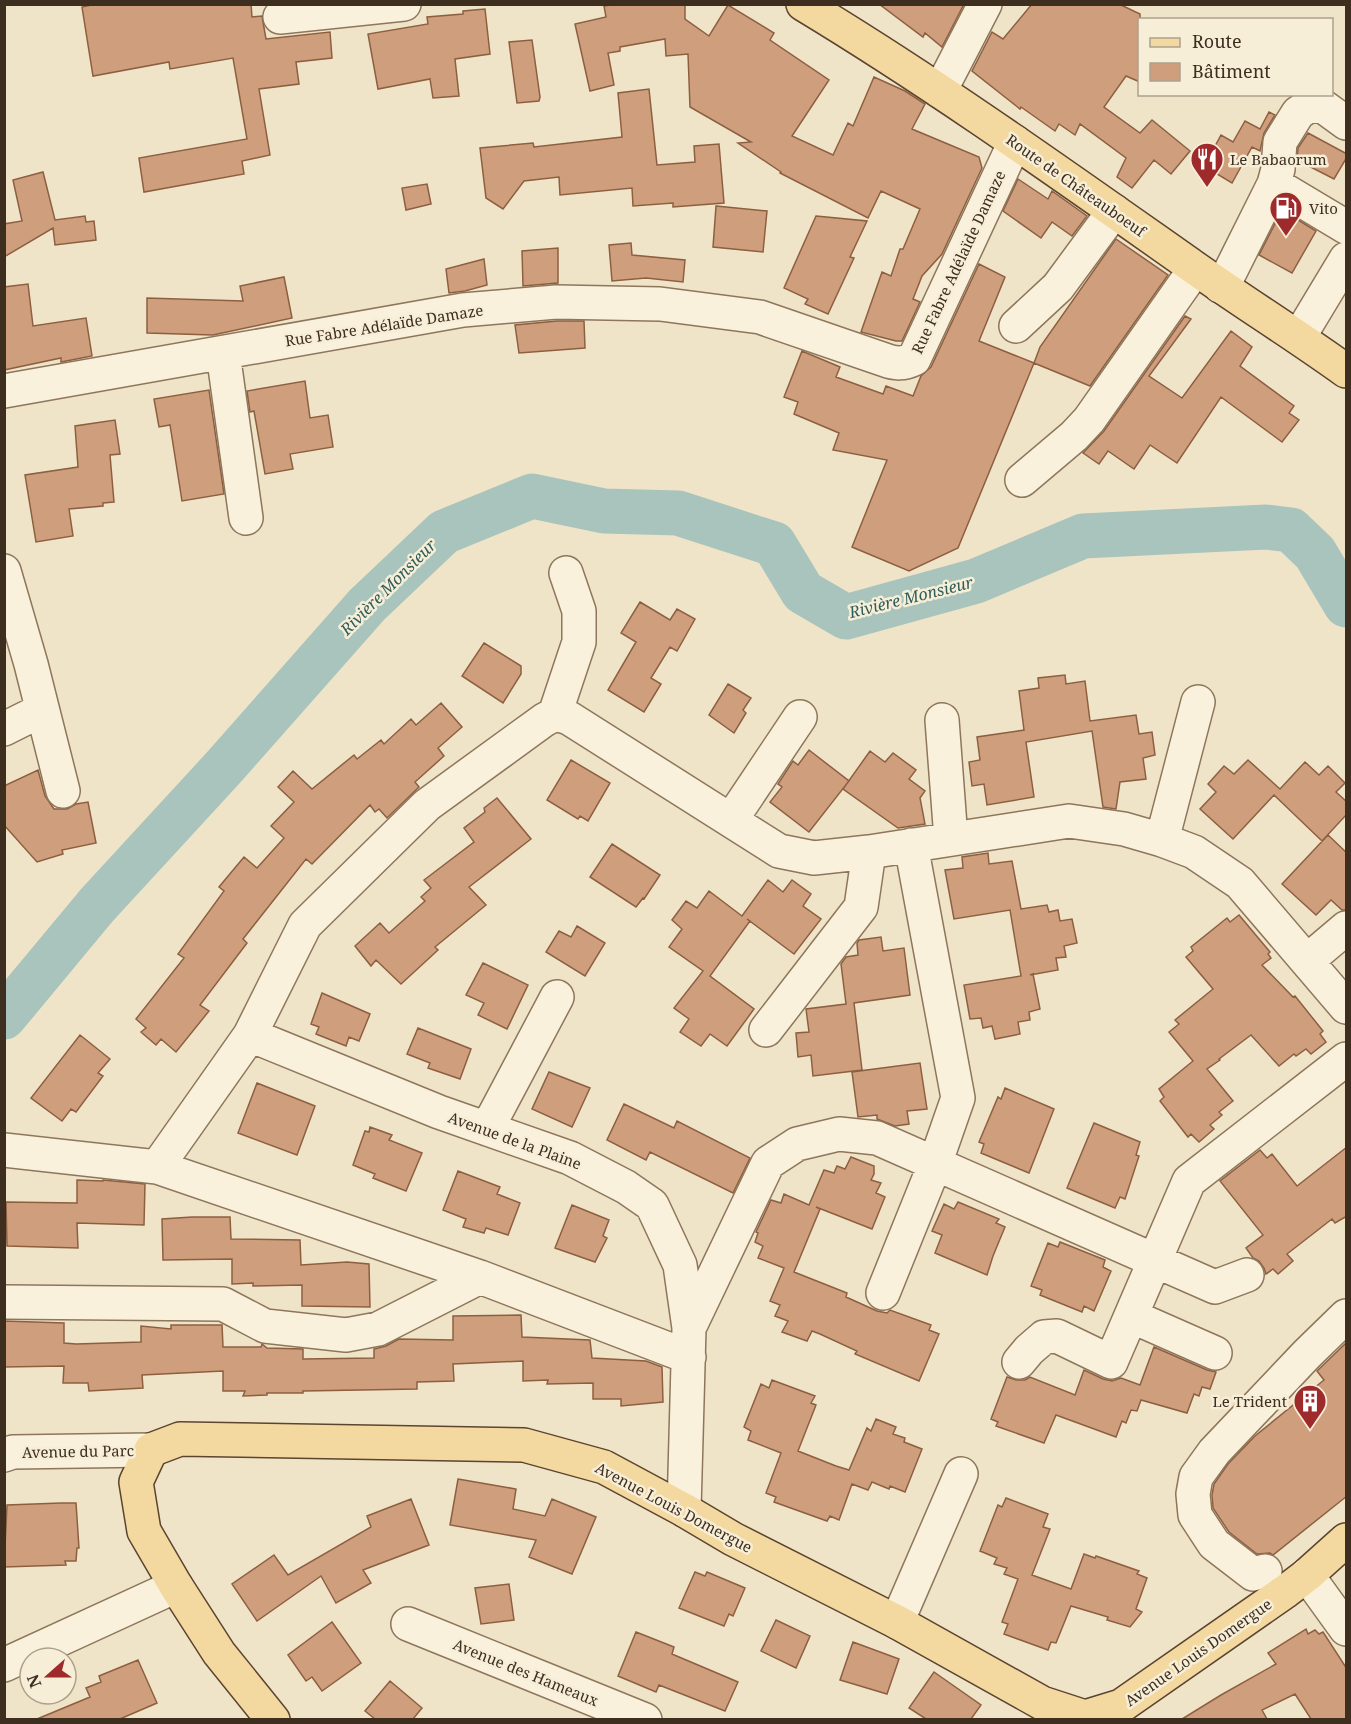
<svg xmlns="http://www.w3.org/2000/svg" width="1351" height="1724" viewBox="0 0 1351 1724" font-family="'Noto Serif',serif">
  <rect width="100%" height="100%" fill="#f0e4c8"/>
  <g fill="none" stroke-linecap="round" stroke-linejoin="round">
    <path stroke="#a9c4bc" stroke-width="45" d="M4,1017L97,905L224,767L367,605L444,532L532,496L604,511L678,513L774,544L803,592L846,617L976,581L1083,536L1266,527L1291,530L1315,553L1346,605"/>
  </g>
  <path fill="#cf9f7d" stroke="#8d5f41" stroke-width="1.5" d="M96,4H251L252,17L262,16L266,39L330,32L332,58L296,62L299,84L259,89L270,155L242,161L244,174L144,192L139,158L247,139L233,58L170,69L169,62L93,76L82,7Z
    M618,4H685V19L709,36L728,5L774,33L770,40L829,80L792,136L833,155L848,123L853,126L874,77L905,91L925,104L912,129L979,157L982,168L942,254L922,276L913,299L920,302L902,341H896L861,332L882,272L891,276L900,249H903L920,209L881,191L868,218L780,173L781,172L738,143L751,142L690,107L688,54L666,56L665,39L620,47V51L608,53L614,85L590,91L575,24L606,17L604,6Z
    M879,4H964L942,47L925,33L923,37Z
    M1032,4H1119L1140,14V82L1126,76L1104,107L1140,133L1152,120L1190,151L1171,174L1154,160L1132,188L1117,177L1126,158L1080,124L1075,135L1059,124L1055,131L1021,107L1020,109L972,71L992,32L1003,39Z
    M485,9L490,54L455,59L459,96L433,98L430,79L378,89L368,34L428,24L427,17L463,14V11Z
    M532,40L540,97L539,101L517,103L509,42Z
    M649,89L657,165L695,162L694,146L719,144L724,203L673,207V203L633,206L632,188L560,195L559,177L524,181L503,209L486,198L480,148L533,143L534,147L622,137L618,93Z
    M1269,112L1275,115L1264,133L1260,151L1252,147L1232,183L1217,174L1219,170L1206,163L1221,135L1233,142L1245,121L1260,129Z
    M1308,133L1347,154V157L1334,179L1297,160L1298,148Z
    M43,172L55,220L85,216L86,222L94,221L96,240L55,245L53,228L4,257V224L22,221L13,180Z
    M1018,179L1048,199L1052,191L1087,216L1072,236L1052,222L1041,238L1003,211Z
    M427,184L431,204L406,210L402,188Z
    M716,206L767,211L763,252L713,247Z
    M1282,210L1316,231L1292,273L1259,255Z
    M816,216L867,221L850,257L854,258L828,314L805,304L808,299L784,288Z
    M1116,239L1168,275L1090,386L1034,363L1040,347Z
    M631,243L632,255L685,260L683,282L646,278L612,281L609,245Z
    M558,248V283L523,286L522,251Z
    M484,259L487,285L465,291L449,293L446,269Z
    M979,264L1005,277L979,341L1034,363L958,548L909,571L852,547L887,460L833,450L839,433L794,414L798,402L784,397L802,351L840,367L836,377L883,394L886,386L913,396L921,376L931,367Z
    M284,277L292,318L213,335L147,333V298L243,301L240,286Z
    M28,284L33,326L86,318L92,356L61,362V358L4,370V287Z
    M1185,316L1191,319L1149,376L1182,398L1231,331L1252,347L1240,366L1294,406L1289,413L1299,420L1282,442L1221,397L1177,463L1150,445L1134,469L1108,451L1099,464L1083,453L1104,431Z
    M557,321H584L585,348L519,353L515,325Z
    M305,381L310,418L328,415L333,447L290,454L293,469L265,474L254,411L250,412L247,391Z
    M209,390L224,494L182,501L170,425L159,427L154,399Z
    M115,420L120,454L110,455L114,502L103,503V506L69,509L73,536L36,542L25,475L78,467L75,426Z
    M640,602L670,620L677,609L695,619L677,651L670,647L651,678L661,684L644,712L608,690L636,642L621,633Z
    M484,643L521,666V674L503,703L462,676Z
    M1065,675L1066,684L1085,681L1090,721L1136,715L1139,734L1152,732L1155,755L1143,758L1146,779L1120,782L1116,809L1103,807L1092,731L1026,742L1034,797L987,805L984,784L972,786L969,762L980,760L977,737L1024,730L1019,691L1039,688L1038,678Z
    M728,684L751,698L743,710L746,713L734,733L709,715Z
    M441,703L462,727L438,748L444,756L415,782L419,787L387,818L379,809L375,812L370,805L312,864L306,859L243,939L247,943L200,1005L209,1011L176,1052L161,1039L156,1045L141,1032L146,1028L136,1019L184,958L178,954L224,891L219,887L244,857L257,868L284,838L271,826L294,802L278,787L293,771L312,789L354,755L357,759L381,740L384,744L411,719L416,725Z
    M809,750L849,781L809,832L770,802L782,787L778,784L793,761L798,765Z
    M870,751L885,762L893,753L916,770L909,779L925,791L920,798L925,824L898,828L843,789Z
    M571,760L610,783L588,821L580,816L578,819L547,800Z
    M1248,760L1280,789L1305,762L1319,775L1328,766L1345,783L1336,792L1347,802V814L1322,841L1274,795L1233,839L1200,809L1216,792L1208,784L1224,766L1234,774Z
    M38,770L45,796L54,809H67L76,804L88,802L96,843L62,850L63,854L37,862L4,825V786Z
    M497,798L531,839L469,887L486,905L435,947L438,950L401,984L376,960L371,966L355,946L380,923L389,933L425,901L421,897L431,888L424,880L474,842L464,828L485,812L484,808Z
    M1328,835L1347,853V910H1342L1331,900L1316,915L1282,884Z
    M612,844L660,875L644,899L643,898L636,907L590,877Z
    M988,853L989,864L1012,861L1021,909L1047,905L1049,912L1058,910L1060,921L1072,919L1077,943L1064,946L1066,957L1056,958L1058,970L1030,975L1033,974L1040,1009L1029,1012L1030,1020L1018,1022L1020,1034L995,1039L992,1026L983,1028L981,1018L970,1019L964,985L1021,976L1010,910L954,919L945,870L963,868L962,857Z
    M768,880L783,892L792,880L811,894L803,906L821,919L794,954L747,919L750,921L710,976L754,1009L727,1046L710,1034L701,1046L680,1032L689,1019L674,1008L703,971L669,947L682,929L672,920L686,901L697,908L709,891L742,916Z
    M1239,915L1270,952L1268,954L1271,958L1262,965L1293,997L1295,996L1323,1031L1320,1034L1326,1042L1311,1054L1306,1049L1296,1056L1294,1054L1279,1066L1251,1035L1219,1059L1220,1060L1207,1069L1233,1101L1219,1112L1222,1115L1210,1125L1214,1129L1199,1142L1191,1134L1188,1137L1160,1101L1164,1097L1159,1089L1193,1061L1169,1032L1179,1024L1175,1020L1213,989L1186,957L1193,951L1191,947L1227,918L1230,922Z
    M577,926L605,943L585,976L546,952L559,931L571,937Z
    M881,937L883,951L904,948L910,995L854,1003L862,1070L813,1076L811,1055L798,1057L796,1033L809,1032L806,1009L846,1004L841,964L846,957L858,955L857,943L859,940Z
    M483,963L528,985L507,1029L478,1015L484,1003L466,995Z
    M322,993L370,1014L359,1041L349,1037L346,1046L316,1034L319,1027L311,1024Z
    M418,1028L471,1049L460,1079L428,1068L430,1063L407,1054Z
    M80,1035L110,1059L98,1073L103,1076L76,1112L71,1109L62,1121L31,1098Z
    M920,1063L927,1109L907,1111L909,1124L895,1126L877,1119V1115L858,1117L852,1072Z
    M549,1072L590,1088L572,1127L532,1109Z
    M257,1083L315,1106L297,1155L238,1133Z
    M1005,1088L1054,1109L1029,1173L981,1153L984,1144L979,1142L998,1097L1001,1099Z
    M624,1104L674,1128L677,1121L750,1158L733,1193L650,1152L646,1160L607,1140Z
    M1094,1123L1140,1142L1136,1155L1139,1156L1125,1199L1120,1197L1115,1208L1067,1188Z
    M370,1127L392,1135L389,1140L422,1153L406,1191L373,1178L375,1174L353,1165L365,1131L369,1132Z
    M1347,1147V1216L1335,1223L1332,1219L1287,1254L1293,1261L1278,1274L1273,1269L1266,1274L1264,1268L1259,1261L1253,1258L1246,1248L1263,1235L1220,1181L1260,1150L1267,1158L1272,1154L1297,1186Z
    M851,1157L874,1166V1174L871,1180L881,1183L876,1193L885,1197L872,1229L816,1207L820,1209L794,1272L847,1293L846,1297L877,1311L887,1313L890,1310L931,1325L929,1330L939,1334L919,1381L855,1354L857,1351L820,1334L812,1331L807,1341L782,1332L788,1321L775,1316L780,1305L770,1301L784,1268L758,1258L763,1246L755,1242L758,1233L756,1232L771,1200L781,1203L784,1194L809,1205L824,1170L834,1173L837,1166L845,1169Z
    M458,1171L500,1187L497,1194L520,1203L508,1235L486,1228L484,1233L463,1227L466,1219L443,1210Z
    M77,1180L103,1181V1180L145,1184L144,1225L77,1223L78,1248L7,1246L6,1202L77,1203Z
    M958,1202L999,1219L996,1223L1005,1227L993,1256L987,1275L935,1253L942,1235L932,1231L944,1204L954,1209Z
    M572,1205L609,1220L603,1236L607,1238L595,1262L555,1248Z
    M192,1217H230L231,1239L300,1240L301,1265L347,1262L369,1264L370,1307L302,1306V1285L253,1286V1283L232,1284V1259L163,1260L162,1219Z
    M1060,1242L1105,1260L1103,1267L1111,1271L1094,1311L1084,1306L1082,1312L1040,1295L1042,1290L1031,1286L1048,1243L1058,1247Z
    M521,1315L522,1337L590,1340L592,1358L646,1361L662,1367L663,1402L621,1406V1399H593V1383L547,1384L548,1380L523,1381V1361L453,1364L454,1381L417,1382V1389L303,1391V1393H267V1395L243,1396L245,1391H223V1371L142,1375L143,1388L89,1391L88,1383H63L64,1366L4,1367V1321L64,1323V1343L76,1344L141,1342V1326L171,1329V1325H222L223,1347H261L262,1344L267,1348L303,1349V1359L374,1358V1349L386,1346L399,1339L453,1340V1316Z
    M1347,1342V1496L1273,1555L1270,1553L1257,1554L1229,1532L1213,1508L1212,1495L1214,1484L1228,1464L1255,1436L1324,1380L1317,1371Z
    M1154,1347L1207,1370L1216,1372L1210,1389L1202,1387L1199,1396L1194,1394L1187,1413L1141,1400L1137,1411L1131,1410L1126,1423L1122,1421L1116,1437L1056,1415L1044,1443L996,1426L998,1422L991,1419L1007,1377L1016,1380H1025L1030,1377L1075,1395L1084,1370L1103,1379L1112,1381L1121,1378L1140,1385Z
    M772,1380L815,1396L811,1403L816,1405L798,1451L836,1466L849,1470L867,1428L871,1431L876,1419L896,1427L893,1434L905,1438L904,1442L922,1449L905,1492L890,1486L889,1489L872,1482L868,1490L852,1484L839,1520L830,1516L827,1521L774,1502L776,1497L766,1493L781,1453L748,1440L751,1431L744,1427L761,1384L769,1388Z
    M458,1479L516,1489L513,1509L545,1516L552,1499L596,1517L572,1574L529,1557L536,1540L450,1525Z
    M1006,1498L1048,1514L1043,1527L1050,1529L1032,1575L1071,1589L1084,1554L1095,1558L1096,1556L1139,1571L1137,1574L1147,1578L1136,1609L1142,1612L1130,1627L1107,1620L1108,1617L1071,1606L1056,1643L1051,1642L1048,1650L1004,1634L1008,1624L1002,1622L1018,1579L1004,1574L1007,1568L994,1564L997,1558L980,1551L998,1505L1002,1507Z
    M411,1499L429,1545L363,1570L371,1583L336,1603L321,1576L257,1621L232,1584L274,1555L288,1575L371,1527L367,1516Z
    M61,1503H76L79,1548H77L76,1561H65L66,1565L4,1567L7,1505Z
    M695,1572L705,1576L707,1572L745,1588L733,1616L729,1614L724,1626L679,1608Z
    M509,1584L514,1620L481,1624L475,1588Z
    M776,1620L810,1636L796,1668L761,1651Z
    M332,1622L361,1663L322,1691L312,1677L306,1681L288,1655Z
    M1306,1629L1308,1634L1315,1630L1319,1634L1323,1632L1347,1669V1719H1311L1295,1694L1262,1710L1267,1719H1182L1221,1695L1276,1664L1268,1653Z
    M636,1632L674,1647L672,1654L738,1682L725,1711L659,1685L656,1692L618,1676Z
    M853,1642L899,1659L887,1694L840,1680Z
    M138,1660L157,1703L120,1719H37L90,1697L86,1688L101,1682L99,1676Z
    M934,1672L981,1705L971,1719H926L909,1708Z
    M390,1681L422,1708L413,1719H375L365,1711Z"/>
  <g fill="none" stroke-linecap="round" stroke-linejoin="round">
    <defs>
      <path id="minor" d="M280,17L404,4
        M940,91L985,4
        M1274,184L1278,169L1280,142L1298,113L1310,105L1324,107L1346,123
        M1220,286L1227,278L1274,184L1346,227
        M1016,326L1058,287L1114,211
        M1299,337L1346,259
        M223,353L246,518
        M4,391L463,310L556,302L660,304L760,317L885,360C896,364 903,364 914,359L1015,142
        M1022,480L1074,436L1089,420L1195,269
        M4,571L31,664L63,791
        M555,714L569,718L779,851L814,858L869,852L1069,821L1124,829L1162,840L1194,852L1240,883L1346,1007
        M942,720L951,839
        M4,729L42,710
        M731,820L800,717
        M1162,840L1198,702
        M1307,961L1346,928
        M766,1030L861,907L869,852
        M250,1035L439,1112L570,1158L626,1187L652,1205L680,1265L689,1328L684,1510
        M487,1129L557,997
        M4,1150L157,1167L480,1277L689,1357
        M157,1167L250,1035L305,925L427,805L544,720L555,714L579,642V611L566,573
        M883,1293L935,1164L958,1098L911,845
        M4,1302L223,1304L265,1326L346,1335L378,1329L480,1277
        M1131,1316L1215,1353
        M689,1328L768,1163L797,1144L839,1134L877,1138L1215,1287L1247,1275
        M1019,1362L1029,1350L1044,1337L1057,1336L1111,1362L1189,1181L1346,1059
        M4,1455L13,1452L151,1450
        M1265,1571L1253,1574L1214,1544L1195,1515L1193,1494L1196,1477L1214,1452L1307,1354L1346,1316
        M1307,1575L1346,1629
        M897,1622L961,1474
        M408,1624L645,1720
        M4,1665L176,1586"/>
      <path id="major" d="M803,4C937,85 1064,176 1192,266C1243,302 1296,335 1346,371
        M273,1720L219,1653L176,1586L144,1531L136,1482L151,1450L180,1439L524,1445L604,1467L684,1510L733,1539L897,1622L1042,1703L1085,1717L1121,1706L1286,1591L1307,1575L1346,1540"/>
    </defs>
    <use href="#minor" stroke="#8d765c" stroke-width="36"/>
    <use href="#major" stroke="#5b4430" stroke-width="36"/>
    <use href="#minor" stroke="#faf1dc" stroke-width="33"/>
    <use href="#major" stroke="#f3d9a0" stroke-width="33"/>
  </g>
  <defs>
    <symbol id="restaurant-pin" viewBox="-11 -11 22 30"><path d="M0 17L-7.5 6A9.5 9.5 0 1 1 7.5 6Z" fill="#9e2a2b" stroke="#f7eed8"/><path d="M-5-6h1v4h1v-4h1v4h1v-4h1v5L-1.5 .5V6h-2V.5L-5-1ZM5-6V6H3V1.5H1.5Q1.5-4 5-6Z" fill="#fff"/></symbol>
    <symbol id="fuel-pin" viewBox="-11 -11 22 30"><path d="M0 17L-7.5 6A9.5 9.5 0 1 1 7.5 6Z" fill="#9e2a2b" stroke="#f7eed8"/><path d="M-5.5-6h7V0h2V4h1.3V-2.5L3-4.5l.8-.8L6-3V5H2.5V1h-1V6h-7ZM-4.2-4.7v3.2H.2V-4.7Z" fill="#fff"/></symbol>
    <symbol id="building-pin" viewBox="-11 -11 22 30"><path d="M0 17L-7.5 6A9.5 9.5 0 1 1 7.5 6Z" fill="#9e2a2b" stroke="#f7eed8"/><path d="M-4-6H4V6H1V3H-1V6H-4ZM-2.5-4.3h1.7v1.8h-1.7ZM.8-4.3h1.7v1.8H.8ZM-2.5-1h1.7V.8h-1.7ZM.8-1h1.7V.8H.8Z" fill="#fff"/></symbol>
  </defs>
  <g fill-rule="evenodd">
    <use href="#restaurant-pin" x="1188" y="140" width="38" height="52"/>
    <use href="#fuel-pin" x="1267" y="189" width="38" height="52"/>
    <use href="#building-pin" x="1291" y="1382" width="38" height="52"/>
  </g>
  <g text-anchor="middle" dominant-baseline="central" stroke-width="5" stroke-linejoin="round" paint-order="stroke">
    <g font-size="15" fill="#3d2e20" stroke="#f7eed8" text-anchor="start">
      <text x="1230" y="159">Le Babaorum</text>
      <text x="1309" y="208">Vito</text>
      <text x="1287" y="1401" text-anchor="end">Le Trident</text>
    </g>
    <g font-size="15" fill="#3d2e20" stroke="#f7eed8">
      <text transform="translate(1076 185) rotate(35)">Route de Châteauboeuf</text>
      <text transform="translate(958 262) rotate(-65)">Rue Fabre Adélaïde Damaze</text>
      <text transform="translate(384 325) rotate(-9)">Rue Fabre Adélaïde Damaze</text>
      <text transform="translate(515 1140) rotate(20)">Avenue de la Plaine</text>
      <text transform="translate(78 1451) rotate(-1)">Avenue du Parc</text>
      <text transform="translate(674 1507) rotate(28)">Avenue Louis Domergue</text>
      <text transform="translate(1198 1652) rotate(-35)">Avenue Louis Domergue</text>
      <text transform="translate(526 1672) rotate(22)">Avenue des Hameaux</text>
    </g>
    <g font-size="16" font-style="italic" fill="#2f5d5a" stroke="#f7eed8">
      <text transform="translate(388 587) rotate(-45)">Rivière Monsieur</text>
      <text transform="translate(911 597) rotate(-14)">Rivière Monsieur</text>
    </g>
  </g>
  <rect width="1351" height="1724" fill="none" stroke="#3d2e20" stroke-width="12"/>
  <rect x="1138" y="18" width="195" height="78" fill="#f7eed8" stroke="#ada18e" stroke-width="1.5"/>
  <rect x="1150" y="38" width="30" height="9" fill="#f3d9a0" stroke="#ada18e" stroke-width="1.5"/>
  <text x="1192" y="48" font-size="18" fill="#3d2e20">Route</text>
  <rect x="1150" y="63" width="30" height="18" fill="#cf9f7d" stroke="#ada18e" stroke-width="1.5"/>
  <text x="1192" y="78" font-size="18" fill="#3d2e20">Bâtiment</text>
  <g transform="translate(48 1676) rotate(249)"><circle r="28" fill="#f7eed8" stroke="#ada18e" stroke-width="1.5"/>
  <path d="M0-4.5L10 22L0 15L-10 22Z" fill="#9e2a2b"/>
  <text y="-9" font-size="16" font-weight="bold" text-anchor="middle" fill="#3d2e20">N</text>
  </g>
</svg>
